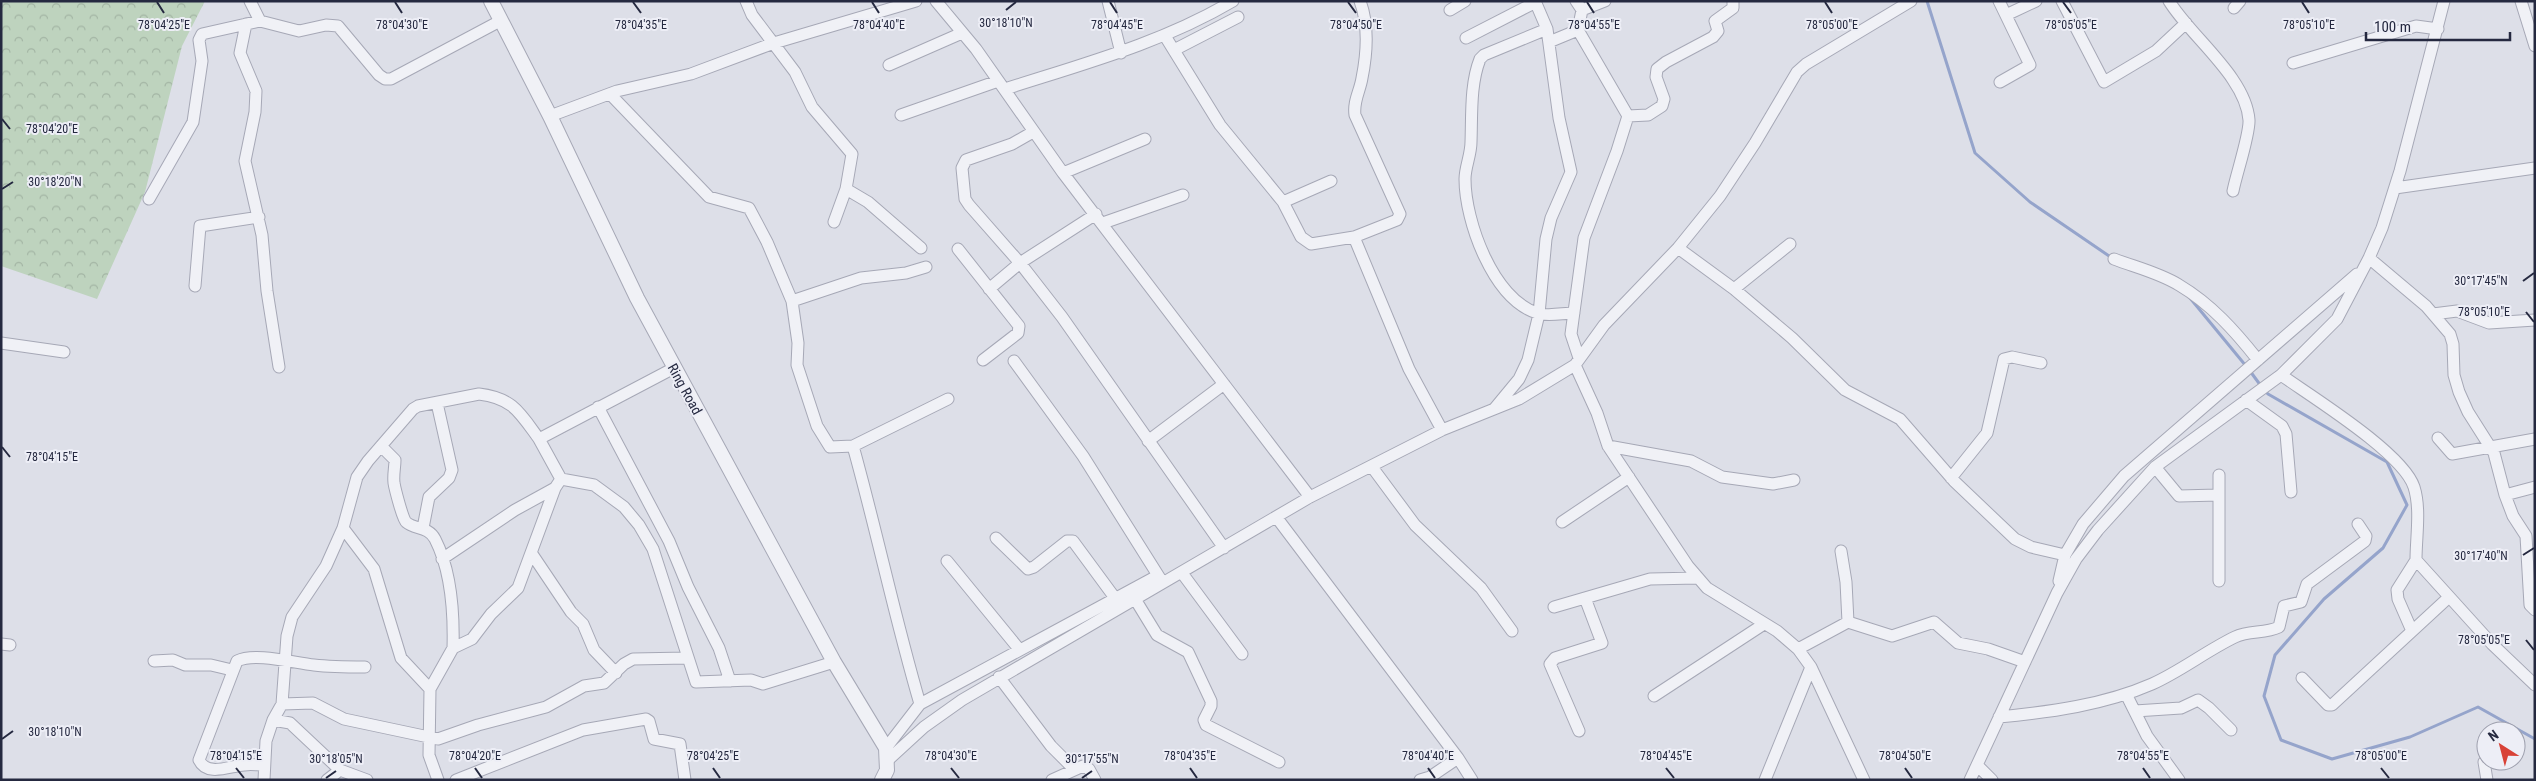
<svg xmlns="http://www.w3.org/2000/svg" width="2536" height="781" viewBox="0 0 2536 781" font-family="'Roboto Condensed',sans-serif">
  <defs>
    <pattern id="forest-crowns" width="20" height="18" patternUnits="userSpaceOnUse" patternTransform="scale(1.25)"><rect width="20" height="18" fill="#bed3be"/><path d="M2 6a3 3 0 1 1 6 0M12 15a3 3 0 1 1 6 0" fill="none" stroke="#a3b5a4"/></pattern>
  </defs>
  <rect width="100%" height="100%" fill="#dddfe8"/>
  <path fill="url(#forest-crowns)" d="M1,1H205L182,46L145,192L97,299L1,266Z"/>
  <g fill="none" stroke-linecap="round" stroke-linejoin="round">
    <path stroke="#95a4cb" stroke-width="3" d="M1927,1L1975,153L2030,202L2112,258
      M2190,298L2246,366
      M2250,371L2261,386
      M2265,391L2268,394L2387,462L2407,505L2383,548L2324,599L2275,655L2264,696L2281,740L2332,759L2410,737L2478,707L2535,739"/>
    <defs>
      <path id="minor" d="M250,1L260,21
        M746,1L752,15L795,72L812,107L852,154L846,189L868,202L921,248
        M936,1L976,49L1063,173L1310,497
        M1108,1L1121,53
        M1576,1L1582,10L1578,30L1628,116L1617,151L1584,238L1571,334L1579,358
        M1999,1L2030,65L2000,82
        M2062,1L2104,82L2156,51L2186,23
        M2169,1C2191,37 2246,77 2249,120C2250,134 2236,175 2233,191
        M2521,1L2535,46
        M2234,8L2240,1
        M1450,10L1465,1
        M1582,10L1605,1
        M2006,15L2036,1
        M246,24L240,53L256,91L255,112L245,161L262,235L267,291L279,367
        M1547,29L1484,55L1480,59C1470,84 1472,116 1471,142C1471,155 1465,167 1465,179C1465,221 1493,299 1537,313C1547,317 1563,313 1574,313
        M1165,36L1220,125L1283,202L1301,237L1311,244L1354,237L1397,220L1400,214L1355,115C1353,101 1360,91 1362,78C1367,53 1369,25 1360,1
        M1466,38L1536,2
        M1549,42L1578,30
        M1174,50L1238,17
        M2293,63L2416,26L2438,29
        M889,65L962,33
        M1005,89C1083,64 1162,43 1233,1
        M610,94L709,197L749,208L767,242L792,301L798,343L797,365L817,426L830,447L853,446C877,532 895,619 920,704L886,748
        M901,115L998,81
        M550,116L617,91L691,74L774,43L916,1
        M1628,116L1648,115L1662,106L1664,99L1656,77L1657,69L1666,62L1713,37L1718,31L1715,21L1733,8V1
        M1033,132L1012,144L966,160L962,168L965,199L969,205L1020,263L1062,317L1224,548
        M1063,173L1145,139
        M2395,188L2535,168
        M149,199L193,122L202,61L199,40L202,34L260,21L299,31L326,25L338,26L379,75L385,79H391L500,21
        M1283,202L1331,181
        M834,222L846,189
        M1103,223L1183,195
        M1354,237L1409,369L1442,430
        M1678,248L1734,289L1792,338L1845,390L1900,419L1954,481L2015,539L2031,547L2065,555
        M958,249L1019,326L1018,333L983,360
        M2369,258L2426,306L2450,334L2453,344L2454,375L2459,392L2468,412L2494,453L2505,495L2513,516L2526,536L2530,605L2535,610
        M2114,259C2135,267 2160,273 2179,285C2211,304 2235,331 2258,360
        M195,286L200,226L259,217
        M989,289L1020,263L1096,214
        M1734,289L1790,244
        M792,301L861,278L906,273L926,267
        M2433,314L2457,311L2489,323L2535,320
        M1,343L64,352
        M1014,361L1083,456L1161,580
        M1575,365L1597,413L1608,446L1688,566L1707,588L1777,631L1798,649L1811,667L1864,780
        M2281,375C2312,397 2403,453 2414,487C2421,509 2416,537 2416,560L2492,644L2535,685
        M2246,400L2282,426L2286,434L2291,492
        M598,407L669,541L688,587L719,648L730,681
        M1495,408L1519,379L1528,360L1539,314L1546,239L1551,218L1571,172L1559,118L1547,29L1535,1
        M2438,438L2452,454L2535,439
        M539,439L561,479L594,485L624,507L639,525L653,549L696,682L751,680L763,684L834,662
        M1148,441L1224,384
        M381,446L395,460C395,467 393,475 394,483C395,489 403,520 406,522C415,530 428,526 435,539C452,572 454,613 453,648
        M853,446L948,399
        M1608,446L1691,461L1722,477L1773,484L1794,480
        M1372,467L1415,525L1481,588L1512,631
        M2155,467L2179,496L2218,495
        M2219,475V581
        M1951,478L1987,433L2004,359L2012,357L2041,363
        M2505,495L2535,487
        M1277,518L1458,758L1430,777L1420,780
        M1562,522L1629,477
        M343,528L374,569L401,658L430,689
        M423,528L429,497L449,478L452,470L437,403
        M996,538L1028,569L1034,567L1067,541H1073L1115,598
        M532,554L571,612L583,624L594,650L616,673
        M442,559L515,510L555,488
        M947,561L1019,649
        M1182,573L1242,654
        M2059,581L2065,555L2083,524L2124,476L2357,274
        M1135,599L1157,635L1188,652L1211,701V706L1204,720L1206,725L1279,762
        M1554,607L1650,579L1697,578
        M1848,622L1892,636L1934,622L1958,643L1988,649L2025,662
        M2412,631L2398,599L2397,590L2416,560
        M1,644L10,645
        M1798,649L1848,622L1846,582L1841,551
        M154,661L173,660L185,665H211L232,670
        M999,677L1051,746L1073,768
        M2302,678L2328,705H2332L2448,598
        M2126,694L2147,736L2179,780
        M1654,696L1764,624
        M282,704L313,703L344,719L438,739L478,725L546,707L584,686L604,683L624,664L633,659L687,658
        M920,704L1157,576
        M2135,711L2181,708L2198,700L2209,708L2231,730
        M1999,717C2050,712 2104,705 2152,684C2181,671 2206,651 2235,637C2249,630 2265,634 2279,627L2284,606L2301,602L2307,584L2365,541L2366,536L2358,524
        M273,720L290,723L340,770
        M1579,731L1550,664L1555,658L1602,643L1585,598
        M1458,758L1472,780
        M888,760L924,727L962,700L1310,497L1442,430L1519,399L1575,365L1604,325L1678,248L1720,196L1755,143L1797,72L1806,64L1911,1
        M2484,762L2487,780
        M264,765C257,765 250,764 244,765C230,766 207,777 199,760L237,661C255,652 294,663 314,665C331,667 348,667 365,667
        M1977,765L1992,780
        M264,780L266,741L273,720L282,704L287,636L292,617L326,566L343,528L357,477L368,461L413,409L418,406L479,394C513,398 520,413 539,439L674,368
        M327,780L340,770L367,780
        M438,780L429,755L430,689L453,648L472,639L491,614L518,588L555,488L561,479
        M456,780L583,730L646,719L649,721L654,739L680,744L685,780
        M1052,780L1083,766L1089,769L1095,780
        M1765,780L1811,667
        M1970,780L2057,593L2076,559L2098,530L2155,467L2281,375L2337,319L2369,258L2382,228L2400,171L2444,1"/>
      <path id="tertiary" d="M491,1L550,116L637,298L834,662L886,748L887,770L882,780"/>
    </defs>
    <use href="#minor" stroke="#a6a8b6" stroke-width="13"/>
    <use href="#tertiary" stroke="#a6a8b6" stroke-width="16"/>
    <use href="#minor" stroke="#f0f1f6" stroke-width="11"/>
    <use href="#tertiary" stroke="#f0f1f6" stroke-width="14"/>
  </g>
  <path fill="none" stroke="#252940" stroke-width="2" d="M157,2L164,13M395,2L402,13M633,2L641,13M872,2L879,13M1110,2L1117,13M1348,2L1356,13M1587,2L1594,13M1825,2L1832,13M2063,2L2071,13M2302,2L2309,13M1006,10L1016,2M2,119L10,129M2,189L13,182M2523,281L2534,273M2526,312L2534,322M2,447L10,457M2523,555L2534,548M2526,640L2534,650M2,739L13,731M236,768L244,778M475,768L482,778M713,768L720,778M951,768L959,778M1190,768L1197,778M1428,768L1435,778M1666,768L1674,778M1905,768L1912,778M2143,768L2150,778M2381,768L2389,778M326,778L336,771M1082,778L1092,771"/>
  <g text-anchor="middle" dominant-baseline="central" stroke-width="4" stroke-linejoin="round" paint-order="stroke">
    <g font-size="14" fill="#252940" stroke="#edeef6">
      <text transform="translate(685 389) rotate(61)">Ring Road</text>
    </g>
  </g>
  <g font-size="12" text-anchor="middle" fill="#252940" stroke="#edeef6" stroke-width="4" stroke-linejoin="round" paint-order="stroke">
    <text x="1006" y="27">30°18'10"N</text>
    <text x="164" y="29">78°04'25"E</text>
    <text x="402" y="29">78°04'30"E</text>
    <text x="641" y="29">78°04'35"E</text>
    <text x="879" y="29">78°04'40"E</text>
    <text x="1117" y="29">78°04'45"E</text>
    <text x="1356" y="29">78°04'50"E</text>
    <text x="1594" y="29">78°04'55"E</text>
    <text x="1832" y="29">78°05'00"E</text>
    <text x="2071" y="29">78°05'05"E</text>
    <text x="2309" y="29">78°05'10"E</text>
    <text x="52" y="133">78°04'20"E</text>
    <text x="55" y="186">30°18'20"N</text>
    <text x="2481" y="285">30°17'45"N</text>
    <text x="2484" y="316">78°05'10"E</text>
    <text x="52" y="461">78°04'15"E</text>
    <text x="2481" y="560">30°17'40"N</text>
    <text x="2484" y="644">78°05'05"E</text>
    <text x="55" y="736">30°18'10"N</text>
    <text x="236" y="760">78°04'15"E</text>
    <text x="475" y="760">78°04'20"E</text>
    <text x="713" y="760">78°04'25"E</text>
    <text x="951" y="760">78°04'30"E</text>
    <text x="1190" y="760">78°04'35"E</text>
    <text x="1428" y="760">78°04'40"E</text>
    <text x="1666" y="760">78°04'45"E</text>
    <text x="1905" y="760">78°04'50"E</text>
    <text x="2143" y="760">78°04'55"E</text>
    <text x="2381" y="760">78°05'00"E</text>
    <text x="336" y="763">30°18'05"N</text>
    <text x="1092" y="763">30°17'55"N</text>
  </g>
  <rect width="2536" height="781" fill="none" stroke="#252940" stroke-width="5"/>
  <g transform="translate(2501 746) rotate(324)"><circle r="24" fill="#edeef6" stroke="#9d9fad"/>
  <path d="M0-4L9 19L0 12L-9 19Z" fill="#d84237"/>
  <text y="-8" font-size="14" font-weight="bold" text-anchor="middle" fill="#252940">N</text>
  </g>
  <path d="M2366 32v8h144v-8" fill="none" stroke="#252940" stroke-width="2.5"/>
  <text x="2374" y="32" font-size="15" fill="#252940" stroke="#edeef6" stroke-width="4" paint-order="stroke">100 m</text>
</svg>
